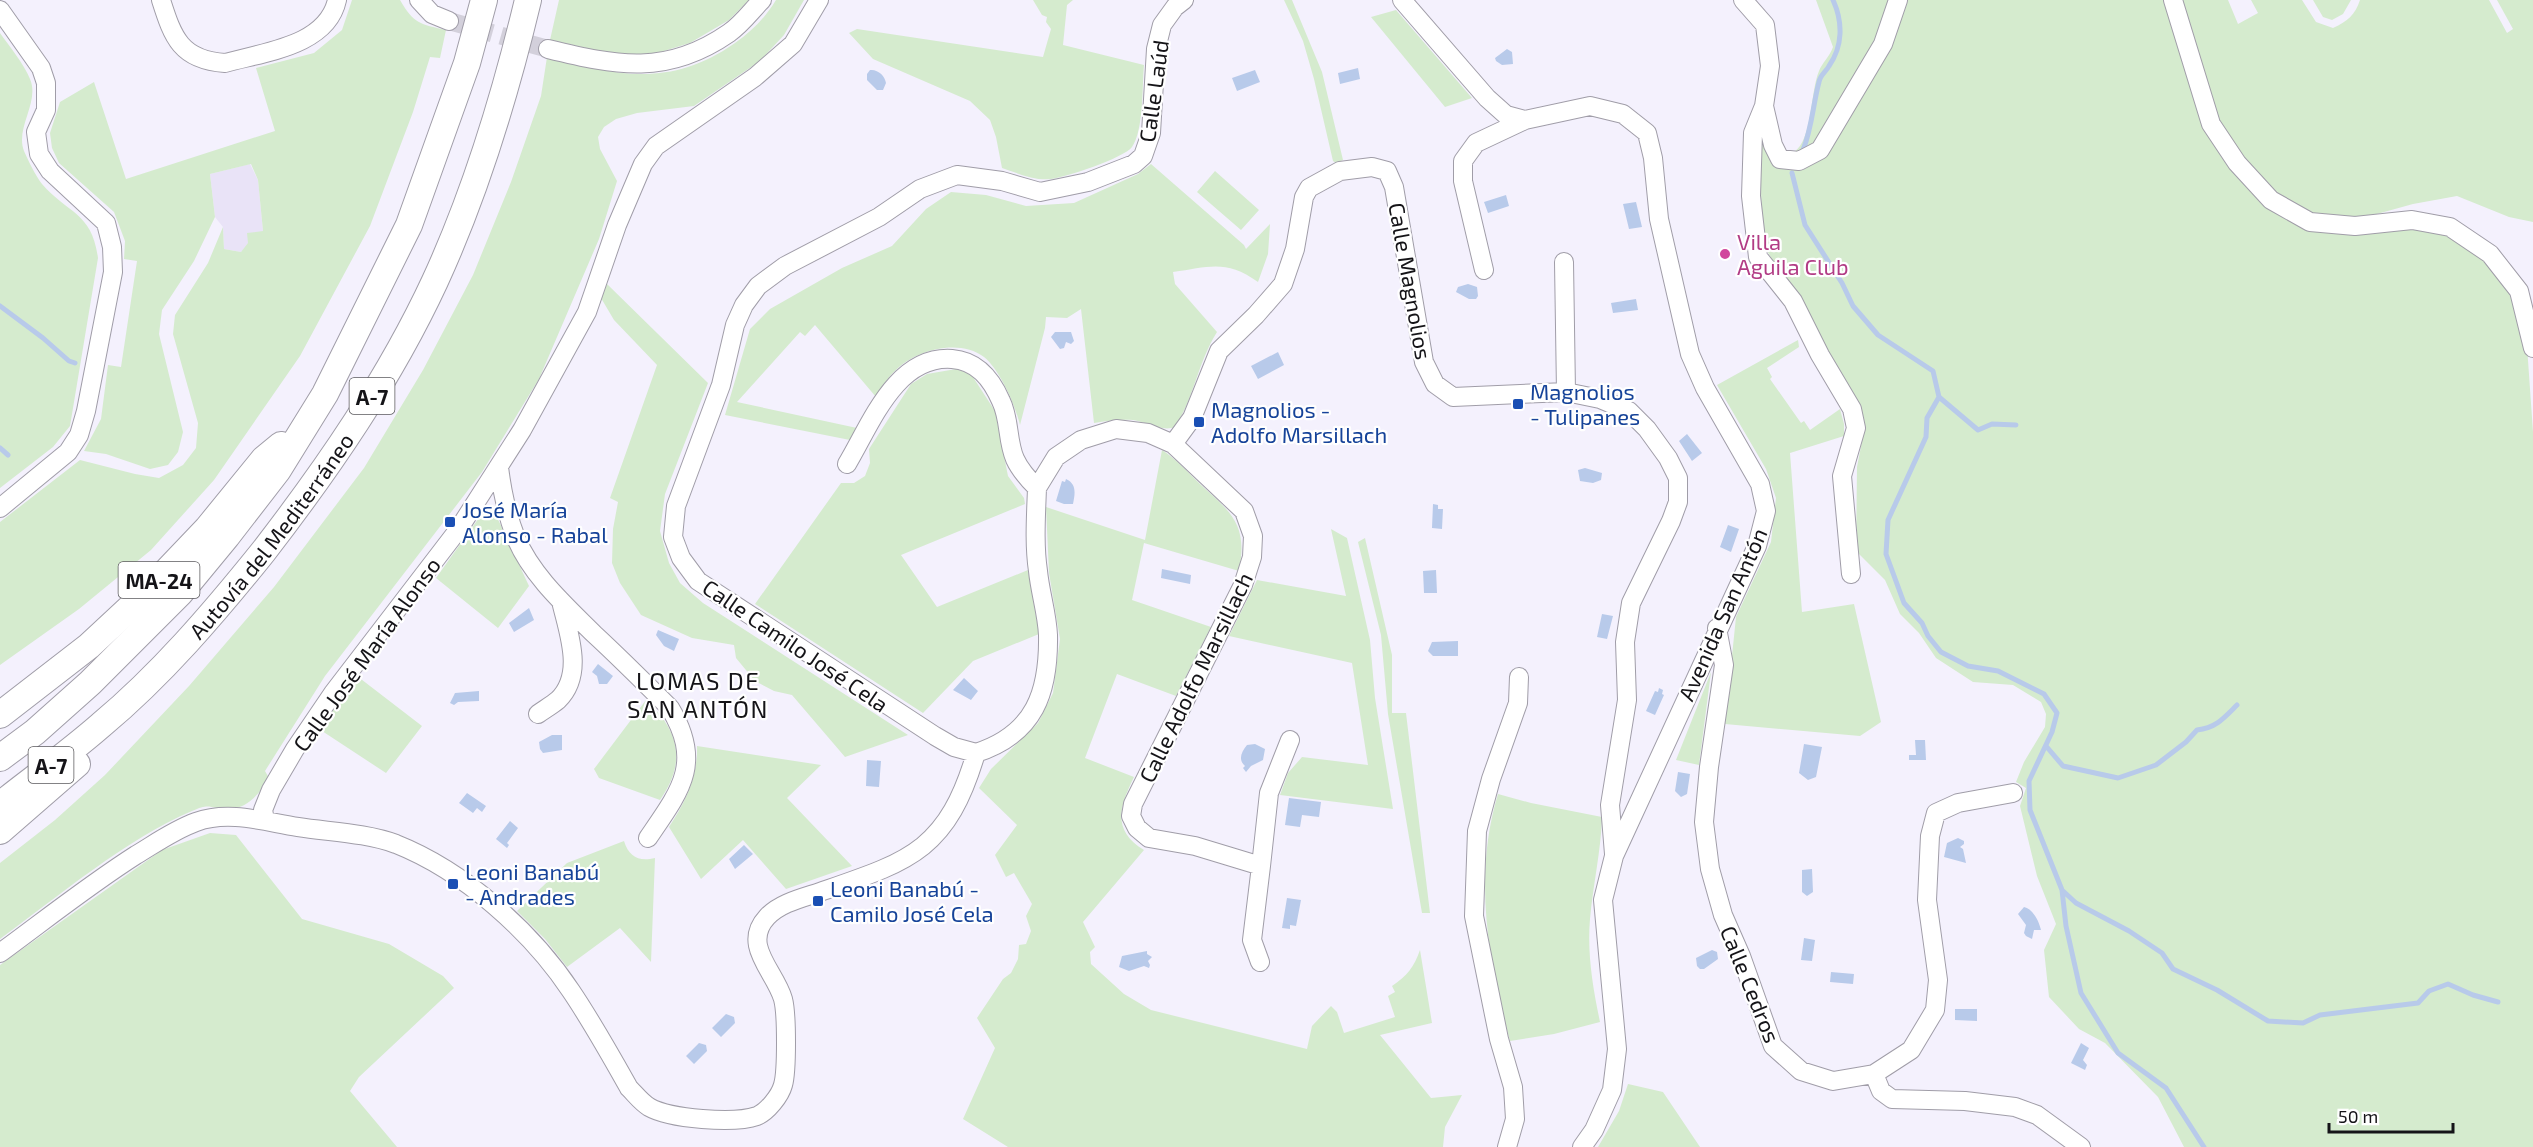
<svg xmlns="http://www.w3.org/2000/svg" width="2533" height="1147" viewBox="0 0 2533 1147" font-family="'Exo 2',sans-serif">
  <rect width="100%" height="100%" fill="#f4f1fd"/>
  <path fill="#e9e3f7" d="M250,164L258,180L263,231L241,252L224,249L223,227L215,217L210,174Z"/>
  <path fill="#d5ebce" d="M352,0H400C414,24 420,24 446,30L440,58L430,57L413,112L370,226L300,356L214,480L151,550L79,609L0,665V522L80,460L135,474L159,478L183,465L196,448L198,423L173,334L175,315L208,263L223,227L224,249L241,252L248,243L247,233L263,231L258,180L251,164L210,174L215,217L194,261L162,310L159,334L183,432L178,452L168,465L150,469L106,454L84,451L101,419L108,365L121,367L137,261L124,259L125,241L114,212L59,163L52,148L50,133L60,102L94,82L126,179L275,131L256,68L314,53L342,30Z
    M559,0H749L729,20L690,43L651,55L613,54L550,40Z
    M776,0H804L784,35L760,61L694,106L637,113L616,119L604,127L598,137L600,149L617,181L599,239L539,379L482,472L325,676L265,771L269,778C260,793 247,810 227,809C210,809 211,802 192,811C126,839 59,896 0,939V863L55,820L105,775L189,686L274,587L364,468L423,370L473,275L511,182L541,96L547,57C618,76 671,88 735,43C752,31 765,18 776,0Z
    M1033,0H1073L1067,5L1063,45L1144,65C1142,86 1144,130 1132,147C1124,158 1066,177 1051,179C1035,181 1017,173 1002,168L996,137L990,120L970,101L873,59L849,33L857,29L1043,57L1051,29L1046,22L1047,17L1042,15Z
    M1284,0H1292L1322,72L1343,160L1336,163L1333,161L1314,79L1303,41Z
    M1816,0H1891L1885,20L1868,57L1825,136L1807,152H1794C1813,139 1810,92 1819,71C1822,63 1830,56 1833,47Z
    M1904,0H2167L2204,124L2289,220L2416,226L2449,233L2486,260L2514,297L2527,346L2533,432V1147H2184L2158,1097L2105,1043L2079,1029L2049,997L2044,950L2056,924L2037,876L2020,806L2026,788L2016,782L2024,762L2045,727L2046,714L2041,702L2013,685L1973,682L1936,658L1919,633L1900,614L1885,580L1856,551L1857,467L1862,441L1859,409L1763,244L1760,168L1762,129L1787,168L1803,170L1820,159Z
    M2181,0H2228L2238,24L2258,13L2251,0H2302L2316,22L2333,28C2348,21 2355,15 2360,0H2489L2507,33L2513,29L2497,0H2533V222L2509,217L2457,196L2413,204L2348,222L2307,217L2276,196L2221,130Z
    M2313,0H2351L2343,14L2332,20L2323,17Z
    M1396,10L1472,98L1445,107L1371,17Z
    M0,33C10,47 24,64 30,79C40,102 15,128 24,151C29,162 35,175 42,184C68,214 92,212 98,258L70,426L53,447L0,488Z
    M1151,164L1244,245L1246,249L1270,224L1268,254L1258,282C1226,259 1209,267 1173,272L1175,284L1217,332C1198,362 1194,398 1175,427C1162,432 1146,422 1133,420C1120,419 1107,421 1094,423L1081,309L1067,318L1046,317L1045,328L1020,425C1015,405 1000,370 984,357C959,338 915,350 895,371C887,378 882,388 876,397L815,325L805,336L800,332L737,402L857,428L850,440L725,415L750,329L770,309L842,268L892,246L926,209L951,192L986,195L1026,206L1074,203L1138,174Z
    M1215,171L1259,210L1241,230L1197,192Z
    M607,284L708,383L665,494L660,531L669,563L680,583L703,603L908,735L845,757L792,695L774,691L755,681L736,658L734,645L692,638L641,615L620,583L612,563L613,529L618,502L610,498L657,365L614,320L601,298Z
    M1798,340L1799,347L1767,368L1772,377L1770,379L1801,423L1804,421L1810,430L1840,409L1844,424V436L1790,453L1802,612L1854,604L1881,722L1860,736L1725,724L1736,617L1771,542L1776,498L1766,469L1717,385Z
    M956,369L971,374L995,411L1008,476L1024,498L1025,504L901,555L937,607L1028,570L1039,634L973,661L923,713L755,604L841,483H854L865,476L870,463L869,449L911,384L927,374Z
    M1162,450C1176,459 1188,472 1200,484C1232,513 1248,525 1239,571L1144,543L1132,600L1211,627L1176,696L1117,674L1085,758L1134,777C1120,806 1111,830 1144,850L1083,922L1095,947L1090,952L1091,964L1124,994L1151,1010L1307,1049L1312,1026L1331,1006L1337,1012L1344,1033L1395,1017L1388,996L1395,992L1392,986C1407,976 1414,967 1420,950L1432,1023L1380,1035L1431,1098L1462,1095L1445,1127L1443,1147H1008L963,1119L995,1048L977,1018L1003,979L1011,973L1018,959L1019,945L1026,944L1031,931L1026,916L1032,904L1014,873L1006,877L995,855L1017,825L979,788L991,769L1038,723L1053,693L1060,639L1049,573L1046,507L1145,540Z
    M488,509L496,515L529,586L498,628L436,578L481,515Z
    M1331,529L1347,538L1370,640L1375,698L1393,809L1280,795L1288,773L1302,757L1368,765L1352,663L1229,636L1257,580L1346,596Z
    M1365,538L1392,655V713H1406L1430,913H1422L1388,714L1381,635L1358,542Z
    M1711,672L1699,765L1676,760Z
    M357,676L422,726L386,773L319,729Z
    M646,700C679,730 687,762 660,800L599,778L594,769Z
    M697,746L821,765L787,798L852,866L786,889L743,840L701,879L669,827C686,801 698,776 697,746Z
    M1498,794L1531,803L1602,817C1601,851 1593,885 1590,919C1587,954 1593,988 1600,1022L1554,1034L1510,1041C1488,960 1473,876 1498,794Z
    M210,833L236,835L302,919L389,944L443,976L454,988L359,1077L350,1091L397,1147H0V965L162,850Z
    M624,841C629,857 639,862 655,858L651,962L620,928L567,967L545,939L517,911L567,863Z
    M1628,1084L1663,1092L1700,1147H1598L1619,1111Z"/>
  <path fill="#b8caea" d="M1507,49L1512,52L1513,64L1502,65L1496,61L1495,58Z
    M1358,68L1360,79L1340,84L1338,73Z
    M870,70C878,69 885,76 886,83L883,90H877L867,80V74Z
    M1255,70L1260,82L1237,91L1232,78Z
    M1506,195L1509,206L1488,213L1484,202Z
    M1636,202L1642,227L1629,229L1623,204Z
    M1468,284L1477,287L1478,296L1476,299H1469L1456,292L1458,287Z
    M1636,299L1638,310L1613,313L1611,303Z
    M1055,332H1071L1074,341L1071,344L1066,342L1064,348L1060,349L1051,337Z
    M1278,352L1284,365L1258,379L1251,366Z
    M1687,434L1702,453L1692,461L1679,441Z
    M1585,468L1602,473L1601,480L1593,483L1580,481L1578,470Z
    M1066,479C1077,484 1075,494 1073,504H1064L1056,501L1062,481L1065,482Z
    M1433,504L1438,505V509H1443L1442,529L1432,528Z
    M1728,525L1739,529L1731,552L1720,547Z
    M1162,569L1191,575L1190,584L1161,578Z
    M1436,570L1437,593H1424L1423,571Z
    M529,608L534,620L514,632L509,623Z
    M1602,614L1613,616L1607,639L1597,637Z
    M658,630L679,639L674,651L664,646L656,635Z
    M1458,641V656H1433L1428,651L1432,642Z
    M598,664L613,676L607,684H599L597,676L592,672Z
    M964,678L978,691L971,700L953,690Z
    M1659,688L1663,690L1662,694L1664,695L1655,715L1646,711L1655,691L1658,692Z
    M479,691V701L458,702L454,705L450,703L455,693Z
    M552,735H562V750L543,753L540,749L539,742Z
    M1915,740H1925L1926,760H1909V755H1916Z
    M1255,744L1265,749L1263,760L1251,766L1246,772L1243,768L1245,766C1238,760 1241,752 1247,745Z
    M1804,744L1822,747L1816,777L1808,780L1799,773Z
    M867,760L881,761L879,787L866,786Z
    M1678,772L1690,774L1687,794L1681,797L1675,791Z
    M467,793L486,806L482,812L477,808L473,813L459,803Z
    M1289,798L1321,802L1319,817L1302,815L1300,827L1285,825Z
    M510,821L518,828L507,843L509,845L507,848L496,839Z
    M1958,838L1964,841V844L1960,847L1963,849L1966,863L1944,857L1947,843Z
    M744,845L753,854L735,869L729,859Z
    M1812,869L1813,892L1807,896L1802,892V870Z
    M1287,898L1301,900L1296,926L1290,925V929L1282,928Z
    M2024,907C2033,909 2039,921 2041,930H2034L2032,939L2026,936L2024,933L2026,925L2018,914Z
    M1804,938L1815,940L1812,961L1801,960Z
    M1712,950L1717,952L1718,959L1704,969H1700L1697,966L1696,958Z
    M1147,951V954L1152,957L1148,961L1150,965L1149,968L1144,966L1129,971L1119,967L1122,956Z
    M1831,972L1854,974L1853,984L1830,982Z
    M1955,1009H1977V1021L1955,1020Z
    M726,1014L734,1017L735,1023L721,1037L712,1028Z
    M699,1043L706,1045L707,1051L694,1064L686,1056Z
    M2081,1043L2089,1048L2083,1060L2087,1065L2085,1070L2071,1063Z"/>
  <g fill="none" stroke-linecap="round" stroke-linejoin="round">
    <path stroke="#b8caea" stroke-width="5" d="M1803,150C1812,128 1813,104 1819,82C1820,75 1826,72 1829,66C1843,46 1843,22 1833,0
      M1792,173L1805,225L1842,283L1853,306L1878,335L1933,371L1939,397L1927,418L1926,437L1888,520L1886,554L1904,603L1922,623L1928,636L1941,652L1968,666L1998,671L2044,694L2057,713L2052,732L2029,781L2030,810L2062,890L2066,926L2081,993L2118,1053L2166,1088L2204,1147
      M0,306L43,338L69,361L75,363
      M1939,397L1978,430L1992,424L2016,425
      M0,448L8,455
      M2046,746L2063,766L2118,778L2156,765L2186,742L2197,730C2216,728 2224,718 2237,705
      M2063,891L2076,903L2129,931L2162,953L2173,969L2217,990L2268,1021L2303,1023L2320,1015L2418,1003L2429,991L2448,984L2473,995L2498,1002"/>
    <path stroke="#d3d0db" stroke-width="18" stroke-dasharray="18 9" stroke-linecap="butt" d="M449,21L548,49"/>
    <defs>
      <path id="minor" d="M161,0C173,38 181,60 225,63C264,52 327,46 337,0
        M419,0L432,14L449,21
        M1402,0L1487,98L1506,115L1525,120L1590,106L1623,114L1647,133L1653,158L1659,219L1690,354L1705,388L1760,484L1766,511L1757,546L1614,856L1603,900L1617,1049L1612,1090L1594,1130L1582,1147
        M1743,0L1765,25L1770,66L1764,106L1753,133L1751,196L1758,257L1793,301L1820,355L1852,409L1856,428L1842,476L1851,574
        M2173,0L2211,124L2237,163L2271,200L2310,222L2355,226L2412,220L2450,227L2490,254L2519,291L2533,348
        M0,10L41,68L46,83V110L36,132L39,154L50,171L106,223L112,247L113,272L86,411L79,435L68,452L0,508
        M548,49C617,66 667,76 729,33C742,24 752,10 762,0
        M1764,106L1773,145L1780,159L1799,161L1820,150L1883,44L1898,0
        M1564,262L1566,392
        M1484,270L1463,181V161L1476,143L1525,120
        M1173,444L1192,418L1219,351L1256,315L1283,284L1295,249L1304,197L1309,188L1340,171L1372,167L1387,171L1394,187L1424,362L1435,384L1453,397L1566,392L1600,399L1629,411L1647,429L1668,458L1678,478V502L1671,521L1631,603L1625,642L1627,700L1610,805L1614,854
        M499,467C502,492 507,515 516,538C532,576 566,606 594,634C620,658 645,683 670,708C703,763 681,790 648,838
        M1037,488L1056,457L1081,440L1116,429L1148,433L1173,444L1244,511L1253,536L1252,557L1243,585L1133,804L1131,816L1137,828L1149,838L1195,846L1261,866L1252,940L1260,962
        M1717,628L1724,665L1709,767L1704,822L1710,869L1723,915L1741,956L1773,1046L1801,1071L1833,1081L1874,1074L1911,1050L1935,1010L1938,980L1927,900L1930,836L1936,813L1958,803L2013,793
        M538,714C545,709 552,705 558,700C585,674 568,632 561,601
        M976,753L954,747L935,736L698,581L681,558L673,537L676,506L721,385L735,325L744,305L758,286L785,266L879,217L920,189L957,175L1002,181L1040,192L1088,182L1134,164L1143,156L1151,133L1156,49L1162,25L1175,7L1184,0
        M265,820L263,810L271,790L295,749L333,693L458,530L522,430L587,312L617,225L643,164L656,146L755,77L793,44L819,0
        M1261,866L1269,793L1290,740
        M0,953C45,920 89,885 136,855C156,843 174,830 196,822C229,810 265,822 298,827C330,832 366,833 396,844C464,871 531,931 571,991C592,1022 611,1056 629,1088C636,1095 641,1102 649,1107C670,1119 734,1124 757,1116C767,1112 780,1096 783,1085C787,1071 787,1014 783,999C775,971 741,945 767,917C780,903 802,898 820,892C910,861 947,851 976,753C1035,734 1049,692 1048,635C1047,613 1040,592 1038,571C1034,544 1036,516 1037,488C1028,479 1020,470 1015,459C1007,441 1010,419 1001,401C991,378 977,361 952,359C896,355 871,424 847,464
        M1874,1074L1881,1091L1892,1099L1965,1101L2015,1107L2037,1115L2081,1147
        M1507,1147L1515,1119L1513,1087L1499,1039L1474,916L1477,831L1491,779L1518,703L1519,677"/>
      <g id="highway">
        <path d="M0,715L89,646L146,593L207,529L264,459L281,445"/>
        <path d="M0,758L35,732L90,683L180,593L227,536L278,470L325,394L409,225L467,63L484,0"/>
        <path id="s1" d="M0,805C34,778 69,753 101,725C161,675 214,613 263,552C328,468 390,378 435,281C476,192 505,96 528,0"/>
        <path d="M0,831L77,764"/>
      </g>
    </defs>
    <use href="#minor" stroke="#a09da8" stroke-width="20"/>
    <use href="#highway" stroke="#a09da8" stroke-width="28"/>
    <use href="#minor" stroke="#fff" stroke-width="18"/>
    <use href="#highway" stroke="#fff" stroke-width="26"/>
  </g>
  <circle fill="#d1479c" stroke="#fff" stroke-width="2" cx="1725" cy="254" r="6"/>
  <g fill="#1a4fb4" stroke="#fff" stroke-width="2">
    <rect x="1512" y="398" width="12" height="12" rx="3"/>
    <rect x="1193" y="416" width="12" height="12" rx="3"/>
    <rect x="444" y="516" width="12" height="12" rx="3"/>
    <rect x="447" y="878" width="12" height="12" rx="3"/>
    <rect x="812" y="895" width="12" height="12" rx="3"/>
  </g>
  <g text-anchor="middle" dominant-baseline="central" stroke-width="4.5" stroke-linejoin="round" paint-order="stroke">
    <g fill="#fff" stroke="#5b5a5d" stroke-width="1.5">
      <rect x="349.5" y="378" width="45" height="36" rx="4.5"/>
      <rect x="118.5" y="562" width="81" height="36" rx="4.5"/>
      <rect x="28.5" y="747" width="45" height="36" rx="4.5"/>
    </g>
    <g font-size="21" font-weight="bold" fill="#151418">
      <text x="372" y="396">A-7</text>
      <text x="159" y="580">MA-24</text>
      <text x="51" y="765">A-7</text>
    </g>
    <g font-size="22" fill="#151418" stroke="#fff">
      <text transform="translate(1153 91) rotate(-82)">Calle Laúd</text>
      <text transform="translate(1411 281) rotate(80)">Calle Magnolios</text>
      <text stroke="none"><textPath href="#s1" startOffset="384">Autovía del Mediterráneo</textPath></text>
      <text transform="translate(1722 614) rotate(-66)">Avenida San Antón</text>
      <text transform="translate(796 645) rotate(34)">Calle Camilo José Cela</text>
      <text transform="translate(366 654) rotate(-54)">Calle José María Alonso</text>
      <text transform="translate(1195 677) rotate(-64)">Calle Adolfo Marsillach</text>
      <text transform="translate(1751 984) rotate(68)">Calle Cedros</text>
    </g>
    <g font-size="22" fill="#b23c85" stroke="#fff" text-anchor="start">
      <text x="1737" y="241">Villa<tspan x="1737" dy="25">Aguila Club</tspan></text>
    </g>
    <g font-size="22" fill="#164399" stroke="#fff" text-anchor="start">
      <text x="1530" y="391">Magnolios<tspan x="1530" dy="25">- Tulipanes</tspan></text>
      <text x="1211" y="409">Magnolios -<tspan x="1211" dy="25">Adolfo Marsillach</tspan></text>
      <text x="462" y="509">José María<tspan x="462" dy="25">Alonso - Rabal</tspan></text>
      <text x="465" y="871">Leoni Banabú<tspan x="465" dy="25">- Andrades</tspan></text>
      <text x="830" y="888">Leoni Banabú -<tspan x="830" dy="25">Camilo José Cela</tspan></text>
    </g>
    <g font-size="24" letter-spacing="1.5" fill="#151418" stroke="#fff">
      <text x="698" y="680">LOMAS DE<tspan x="698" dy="28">SAN ANTÓN</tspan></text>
    </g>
  </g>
  <path d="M2329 1123v9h124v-9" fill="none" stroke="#151418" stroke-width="3"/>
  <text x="2338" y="1123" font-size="18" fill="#151418" stroke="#ffffff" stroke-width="4.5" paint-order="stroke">50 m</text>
</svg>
